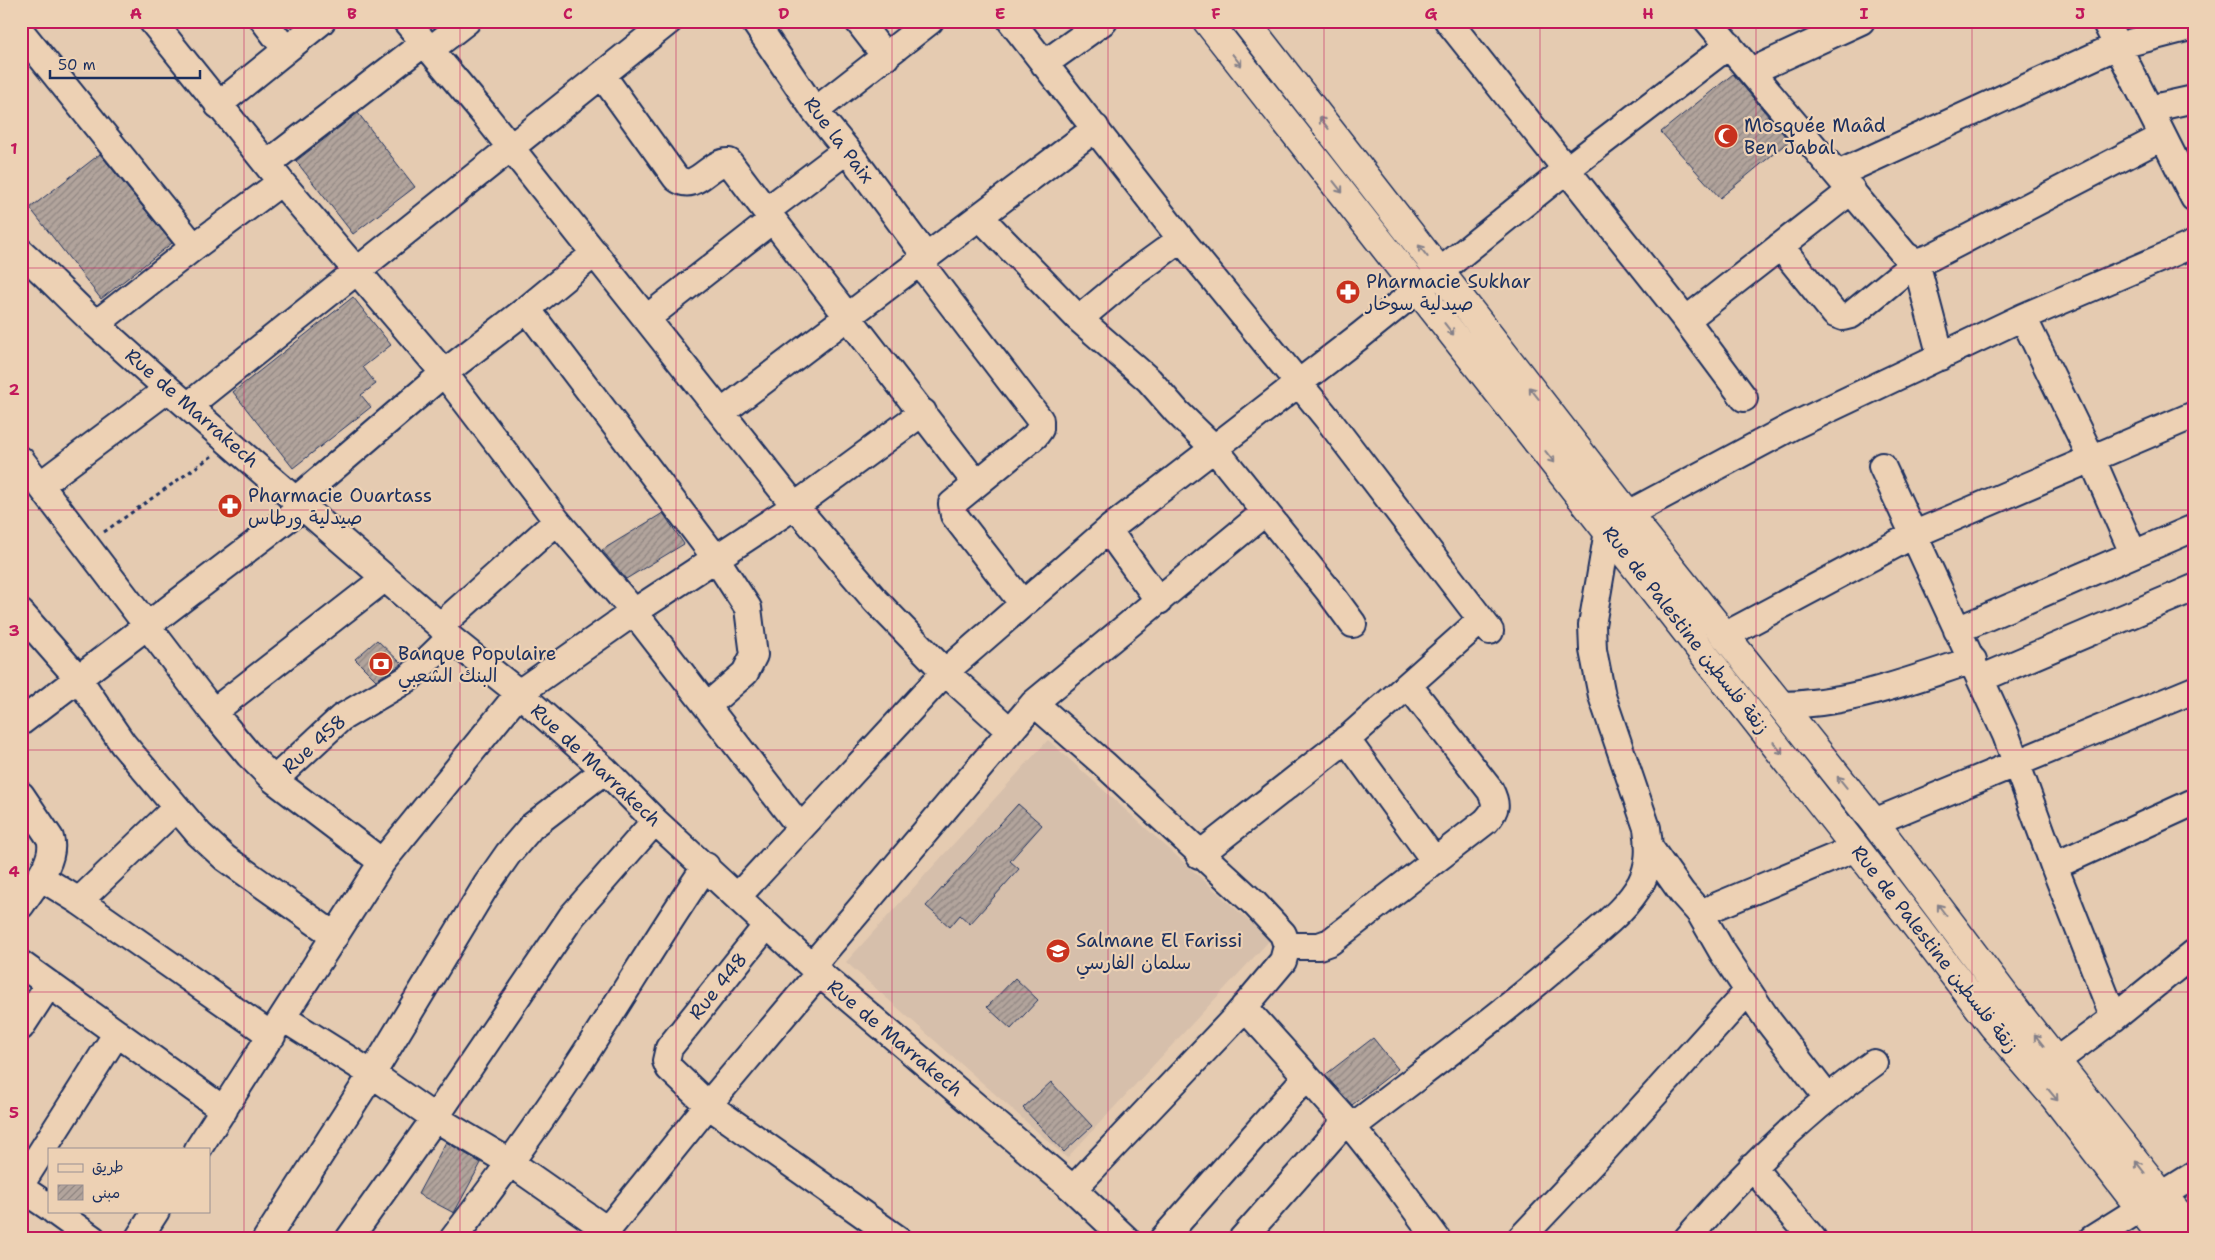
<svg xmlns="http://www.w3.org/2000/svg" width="2215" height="1260" viewBox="0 0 2215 1260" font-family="'Shantell Sans','Playpen Sans Arabic',sans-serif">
  <defs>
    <pattern id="building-hatch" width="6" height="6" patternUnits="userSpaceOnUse" patternTransform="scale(1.25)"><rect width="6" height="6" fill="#b2a49c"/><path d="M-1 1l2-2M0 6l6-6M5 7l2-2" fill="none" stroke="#908682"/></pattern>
  </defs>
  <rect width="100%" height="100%" fill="#e5cbb1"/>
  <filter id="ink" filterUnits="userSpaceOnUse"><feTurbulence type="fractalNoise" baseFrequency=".02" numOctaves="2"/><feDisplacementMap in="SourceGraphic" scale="10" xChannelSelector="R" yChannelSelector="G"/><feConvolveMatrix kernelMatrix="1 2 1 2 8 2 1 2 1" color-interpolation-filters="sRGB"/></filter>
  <g filter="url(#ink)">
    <path fill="#d6bfab" d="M1048,740L1270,940L1067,1158L846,962Z"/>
    <path fill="url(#building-hatch)" stroke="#1b2f5e" d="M1733,74L1789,141L1720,198L1661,132Z
      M358,113L415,187L353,234L296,161Z
      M100,154L172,243L101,299L30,208Z
      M353,297L391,345L363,367L376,384L361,395L371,407L293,468L233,392Z
      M663,513L684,544L626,579L602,550Z
      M377,640L402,664L376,680L355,659Z
      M1018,804L1042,825L1010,861L1019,869L970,924L960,915L950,927L926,906Z
      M1015,978L1038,1000L1011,1029L987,1007Z
      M1373,1038L1398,1069L1352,1105L1325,1075Z
      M1051,1082L1092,1126L1064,1152L1023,1108Z
      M446,1142L481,1163L454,1213L418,1194Z"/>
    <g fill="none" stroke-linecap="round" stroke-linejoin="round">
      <defs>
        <path id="minor" d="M152,21L281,182L444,373L557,521L634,612L800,827
          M264,21L286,50
          M406,21L484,114L795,506L876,601L945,672L1010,731
          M754,21L815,111L847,150L927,258
          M858,21L886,57
          M1011,21L1181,239L1327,418L1490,631
          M1448,21L1686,320L1744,398
          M1708,21L1905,255L1916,262L1931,257L2162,137
          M2105,21L2194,198
          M21,32L194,247
          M430,50L467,21
          M1044,64L1104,21
          M1752,71L1861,21
          M602,75L676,178C696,194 709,161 729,162L766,211
          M218,105L322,21
          M2149,109L2194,99
          M815,111L930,21
          M847,150L766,211L976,483
          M267,164L424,43
          M1838,174L2117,46L2194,26
          M980,217L1079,319L1149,380L1177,412L1214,448L1328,590L1353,624
          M1780,246L1835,314L1843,317L1851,315L1916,262L1941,357
          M21,252C48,276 72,302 98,326C210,428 326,526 440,626L450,638L519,693L605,770L655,821L819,973L1073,1189L1126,1239
          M920,263L1040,420V429L1035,436L952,504L954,515L1023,604
          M527,309L715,557L748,608L754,655L745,673L707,706
          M2023,317L2091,457L2133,553
          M647,318L772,220
          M1079,319L1133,274L1181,239
          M1686,320L1852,190
          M96,324L194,247L281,182
          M188,406L669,21
          M721,413L1096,128
          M21,460L213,712L249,755L274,780L382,862
          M1882,466L2006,735L2054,866L2114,1018
          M40,485L168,389
          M297,499L444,373L527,309L595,253
          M1108,530L1159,601
          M21,613L78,678L123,744L199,834L225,858L335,936
          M440,626L557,521
          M1957,630L2194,528
          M1724,636L1915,534L2194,415
          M1980,679L2194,588
          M1034,703L1104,764L1255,904L1283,934L1287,946L1283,961L1235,1018L1073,1189
          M1779,705C1848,705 1907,681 1973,660
          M213,712L385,578
          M21,722L304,506
          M1346,739L1434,860
          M274,780L341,718L409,678L450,638
          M21,795L50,838C57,860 33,887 21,905
          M1874,822L2194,690
          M1650,848L1682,893L1700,913L1723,953L1769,1022L1827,1097
          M1199,855L1353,734L1481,620
          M2054,866L2194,802
          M40,877L79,901L272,1036
          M738,896L945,672L1108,530L1361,335L1566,170L1729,45
          M79,901L176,808
          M1700,913L1856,848
          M767,925L669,1048L666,1061L669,1068L708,1105L898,1239
          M1287,946H1319L1330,942L1486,821C1497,809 1497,804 1490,790L1409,686
          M21,964L224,1110
          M812,966L1034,703L1264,513
          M1244,1007L1352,1127L1391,1176L1437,1239
          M283,1018L372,1074L435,1118L511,1163L607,1230
          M21,1027L49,984
          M2056,1061L2114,1018L2194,953
          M1352,1127C1428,1068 1506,1012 1578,948C1600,928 1626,910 1641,883C1650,865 1650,848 1647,828L1602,696L1593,650L1592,625L1608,531L1628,514L1791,427L2023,317L2194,244
          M198,1149L382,862L519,693L634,612L795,506L923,412
          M1752,1167L1813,1239
          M21,1184L117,1033
          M21,1188L49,1207
          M54,1211L93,1239
          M138,1239L156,1211
          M266,1239L372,1074L487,884L508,854L531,827L605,770
          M349,1239L435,1118L572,916L655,821
          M453,1239C498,1180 541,1121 581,1060C623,996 662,930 706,866
          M600,1239L708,1105L819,973
          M1163,1239L1306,1077
          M1242,1239L1346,1121
          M1520,1239L1606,1148L1748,991
          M1687,1239C1743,1173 1803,1113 1874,1063
          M2092,1239L2194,1175"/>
        <path id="major" d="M1207,21L1856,848L1994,1027L2055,1098L2164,1239
          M1245,21L1628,514L1874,822L2018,1013L2162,1195L2194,1232"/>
      </defs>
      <use href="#minor" stroke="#1b2f5e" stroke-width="30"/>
      <use href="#major" stroke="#1b2f5e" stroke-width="31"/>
      <path stroke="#1b2f5e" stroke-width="3" stroke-dasharray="4 4" stroke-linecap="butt" d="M104,532L212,456"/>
      <use href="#minor" stroke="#edd1b4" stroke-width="26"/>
      <use href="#major" stroke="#edd1b4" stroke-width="28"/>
    </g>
    <defs><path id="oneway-shaft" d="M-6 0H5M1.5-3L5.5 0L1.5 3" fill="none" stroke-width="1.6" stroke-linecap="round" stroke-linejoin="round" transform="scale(1.25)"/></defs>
    <g stroke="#848089">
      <use href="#oneway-shaft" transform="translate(1237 60) rotate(52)"/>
      <use href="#oneway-shaft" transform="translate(1324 123) rotate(-128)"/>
      <use href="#oneway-shaft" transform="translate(1338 187) rotate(52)"/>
      <use href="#oneway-shaft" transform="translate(1423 251) rotate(-128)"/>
      <use href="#oneway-shaft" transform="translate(1449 329) rotate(52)"/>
      <use href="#oneway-shaft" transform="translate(1534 393) rotate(-128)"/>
      <use href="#oneway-shaft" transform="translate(1550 457) rotate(52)"/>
      <use href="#oneway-shaft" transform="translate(1778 748) rotate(52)"/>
      <use href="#oneway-shaft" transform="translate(1842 782) rotate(-129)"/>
      <use href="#oneway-shaft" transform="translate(1942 910) rotate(-127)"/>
      <use href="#oneway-shaft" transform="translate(2039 1040) rotate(-128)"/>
      <use href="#oneway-shaft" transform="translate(2053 1095) rotate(50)"/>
      <use href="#oneway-shaft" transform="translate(2140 1167) rotate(-128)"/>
    </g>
  </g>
  <path fill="none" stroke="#c2185b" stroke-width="1" stroke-opacity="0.55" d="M244,21V1239M460,21V1239M676,21V1239M892,21V1239M1108,21V1239M1324,21V1239M1540,21V1239M1756,21V1239M1972,21V1239M21,268H2194M21,510H2194M21,750H2194M21,992H2194"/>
  <defs>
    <symbol id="mosque-disc" viewBox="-11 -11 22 22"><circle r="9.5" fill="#c8321e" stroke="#edd1b4"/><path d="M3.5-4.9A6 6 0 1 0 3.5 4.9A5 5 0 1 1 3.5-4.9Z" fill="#fff"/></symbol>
    <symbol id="pharmacy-disc" viewBox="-11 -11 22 22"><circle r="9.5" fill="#c8321e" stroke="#edd1b4"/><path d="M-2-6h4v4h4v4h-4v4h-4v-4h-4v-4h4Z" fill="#fff"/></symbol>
    <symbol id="bank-disc" viewBox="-11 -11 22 22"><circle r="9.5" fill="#c8321e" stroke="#edd1b4"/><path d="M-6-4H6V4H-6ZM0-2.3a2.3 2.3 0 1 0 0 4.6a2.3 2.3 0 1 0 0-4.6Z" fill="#fff"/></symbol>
    <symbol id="school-disc" viewBox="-11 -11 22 22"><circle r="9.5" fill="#c8321e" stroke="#edd1b4"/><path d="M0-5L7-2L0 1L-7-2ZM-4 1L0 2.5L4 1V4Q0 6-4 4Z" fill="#fff"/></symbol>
  </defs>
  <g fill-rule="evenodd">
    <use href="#mosque-disc" x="1712" y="122" width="28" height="28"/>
    <use href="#pharmacy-disc" x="1334" y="278" width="28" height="28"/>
    <use href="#pharmacy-disc" x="216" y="492" width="28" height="28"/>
    <use href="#bank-disc" x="367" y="650" width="28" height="28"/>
    <use href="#school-disc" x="1044" y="937" width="28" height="28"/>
  </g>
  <g text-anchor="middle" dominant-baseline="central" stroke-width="4.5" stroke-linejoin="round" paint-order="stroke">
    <g font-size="19" fill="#1b2f5e" stroke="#edd1b4" text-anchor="start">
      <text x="1744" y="125">Mosquée Maâd<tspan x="1744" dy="22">Ben Jabal</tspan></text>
      <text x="1366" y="281">Pharmacie Sukhar<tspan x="1366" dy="22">صيدلية سوخار</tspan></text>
      <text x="248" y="495">Pharmacie Ouartass<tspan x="248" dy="22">صيدلية ورطاس</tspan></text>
      <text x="398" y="653">Banque Populaire<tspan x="398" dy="22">البنك الشعبي</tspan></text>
      <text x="1076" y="940">Salmane El Farissi<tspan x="1076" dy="22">سلمان الفارسي</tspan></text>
    </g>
    <g font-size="19" fill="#1b2f5e" stroke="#edd1b4">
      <text transform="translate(839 140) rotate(53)">Rue la Paix</text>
      <text transform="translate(192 408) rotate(41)">Rue de Marrakech</text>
      <text transform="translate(1686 630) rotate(52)">Rue de Palestine زنقة فلسطين</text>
      <text transform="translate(314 744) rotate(-42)">Rue 458</text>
      <text transform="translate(596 765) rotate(43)">Rue de Marrakech</text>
      <text transform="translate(1935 949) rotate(52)">Rue de Palestine زنقة فلسطين</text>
      <text transform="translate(718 986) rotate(-51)">Rue 448</text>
      <text transform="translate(895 1038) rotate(40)">Rue de Marrakech</text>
    </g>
  </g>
  <rect width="2215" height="1260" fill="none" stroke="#edd1b4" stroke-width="55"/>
  <rect x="48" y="1148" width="162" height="65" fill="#edd1b4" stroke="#999092"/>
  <rect x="58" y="1164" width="25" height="8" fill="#edd1b4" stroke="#999092"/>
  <text x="92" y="1172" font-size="15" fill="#1b2f5e">طريق</text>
  <rect x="58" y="1185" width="25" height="15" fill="url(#building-hatch)" stroke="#999092"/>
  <text x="92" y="1198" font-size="15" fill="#1b2f5e">مبنى</text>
  <path d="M50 70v8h150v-8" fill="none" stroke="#1b2f5e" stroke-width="2.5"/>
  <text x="58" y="70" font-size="15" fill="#1b2f5e" stroke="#edd1b4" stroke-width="4" paint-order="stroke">50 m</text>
  <rect x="28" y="28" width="2160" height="1204" fill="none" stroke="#c2185b" stroke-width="2"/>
  <g font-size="16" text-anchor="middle" font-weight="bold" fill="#c2185b">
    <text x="136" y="19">A</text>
    <text x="352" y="19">B</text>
    <text x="568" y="19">C</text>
    <text x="784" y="19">D</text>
    <text x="1000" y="19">E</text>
    <text x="1216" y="19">F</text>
    <text x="1431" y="19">G</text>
    <text x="1648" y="19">H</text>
    <text x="1864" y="19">I</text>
    <text x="2080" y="19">J</text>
    <text x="14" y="154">1</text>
    <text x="14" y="395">2</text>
    <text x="14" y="636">3</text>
    <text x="14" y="877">4</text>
    <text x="14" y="1118">5</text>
  </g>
</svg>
